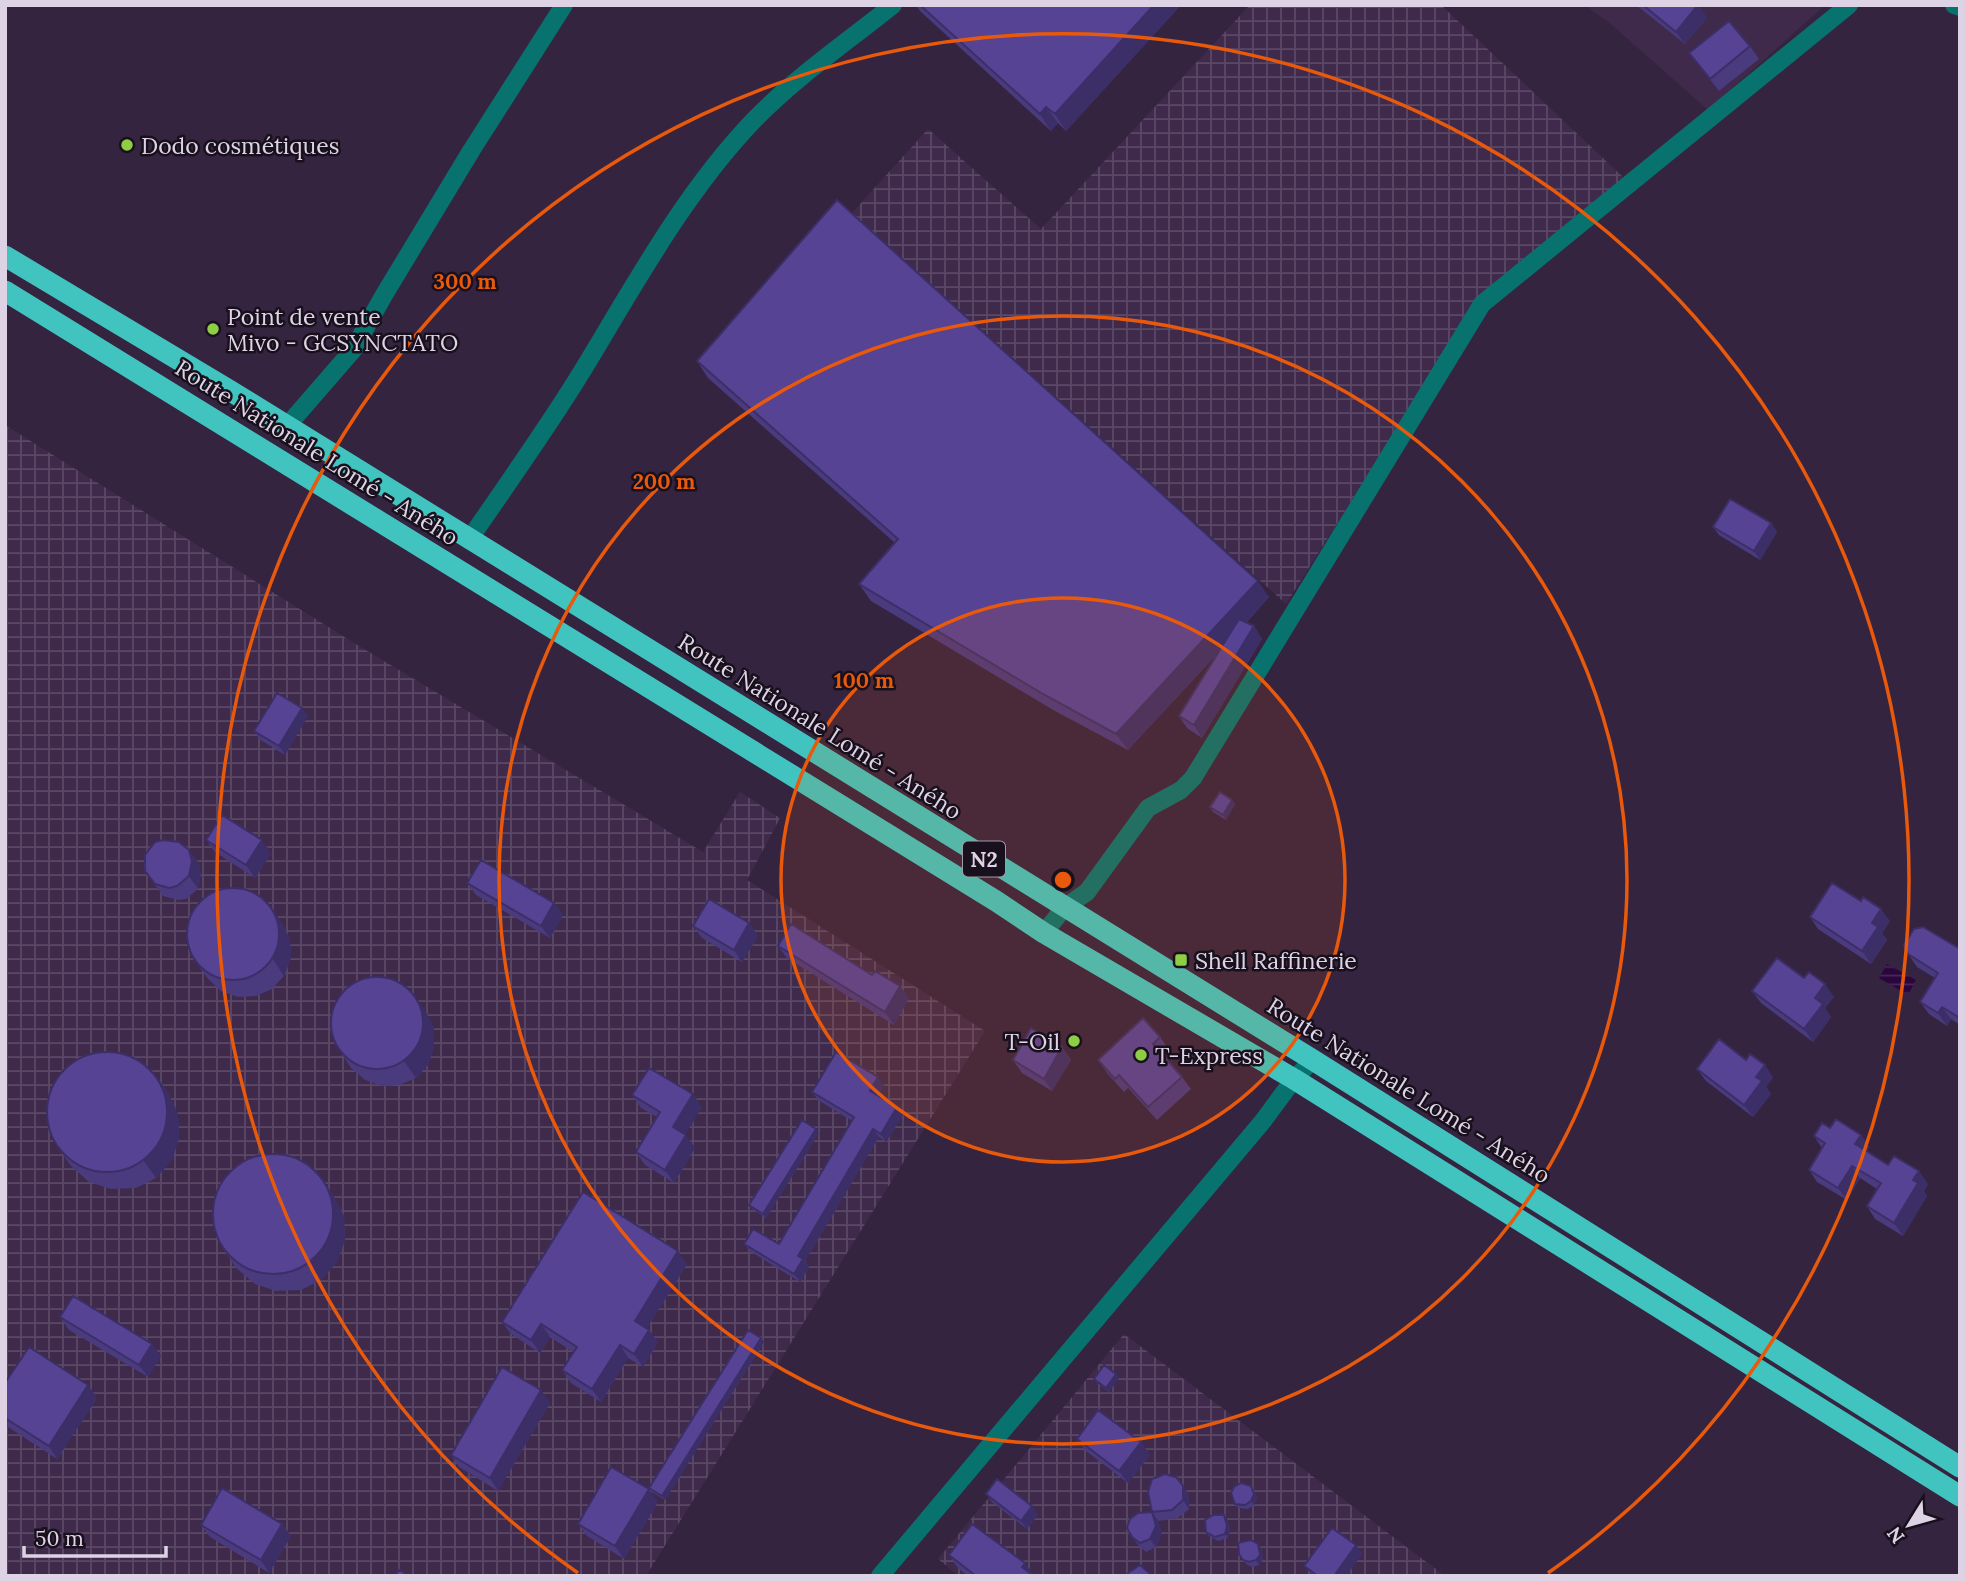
<svg xmlns="http://www.w3.org/2000/svg" width="1965" height="1581" viewBox="0 0 1965 1581" font-family="Lora,serif">
  <defs>
    <pattern id="industrial-grid" width="8" height="8" patternUnits="userSpaceOnUse" patternTransform="scale(1.75)"><rect width="8" height="8" fill="#3f2a4c"/><path d="M0 4h8M4 0v8" fill="none" stroke="#5a4866"/></pattern>
    <pattern id="water-rules" width="6" height="5" patternUnits="userSpaceOnUse" patternTransform="scale(1.75)"><rect width="6" height="5" fill="#2b053d"/><path d="M0 2.5h6" fill="none" stroke="#492959"/></pattern>
  </defs>
  <rect width="100%" height="100%" fill="#35243f"/>
  <path fill="#3f2a4c" d="M1585,5H1825L1708,110L1612,25Z"/>
  <path fill="url(#industrial-grid)" d="M1250,5H1441L1623,177V182L1470,306L1425,385L1286,604L852,213L928,129L1041,229Z
    M5,425L354,643L703,852L740,792L780,818L747,880L985,1031L646,1576H5Z
    M1124,1334L1445,1576H959L938,1559Z"/>
  <path fill="url(#water-rules)" d="M1887,964L1916,980L1908,995L1879,978Z"/>
  <g fill="none" stroke-linecap="round" stroke-linejoin="round">
    <path stroke="#08726f" stroke-width="18" d="M1954,5L1960,7
      M287,426L353,350L384,295L471,151L564,5
      M469,540C507,484 546,430 581,373C634,286 684,193 754,120C796,77 847,42 893,5
      M1044,933L1064,908L1087,892L1148,808L1181,790L1193,778L1482,304L1849,5
      M880,1576L1263,1121L1294,1079L1313,1060"/>
    <path stroke="#41c4bf" stroke-width="21" d="M5,256L229,390L1313,1060L1960,1467
      M5,291L996,901L1044,933L1294,1079L1960,1496"/>
  </g>
  <path fill="#4a3a7e" d="M916,5H1181L1066,131L1058,123L1051,131L920,11Z
    M1636,5H1698L1707,18L1685,44Z
    M1750,46L1759,59L1719,91L1689,53Z
    M697,361L1269,597L1246,623L1254,626L1262,639L1202,738L1187,728L1179,716L1218,653L1128,750L1055,711L871,601L859,584L895,543L708,378Z
    M1771,523L1777,532L1760,560L1719,535L1713,527Z
    M308,716L285,755L259,739L254,731Z
    M1235,804L1226,820L1213,812L1210,807Z
    M206,840L271,853L255,878L215,852Z
    M189,850L198,862L201,874L198,889L186,899L178,900L163,896L145,871Z
    M467,883L554,903L563,915L550,938L476,895Z
    M1810,917L1890,921L1882,933L1887,940L1871,964L1818,929Z
    M282,923L290,940L291,958L284,976L272,989L256,996L238,997L221,991L208,979L196,962Z
    M749,923L758,936L742,962L702,938L693,926Z
    M778,946L909,998L894,1025L787,958Z
    M1960,949V1025L1951,1019L1947,1026L1929,1014L1920,1002L1935,978L1917,967L1908,954Z
    M1804,978L1834,997L1825,1008L1831,1017L1813,1042L1761,1003L1752,991Z
    M426,1012L434,1029V1047L428,1065L416,1078L399,1085L382,1086L365,1080L351,1068L340,1051Z
    M1160,1037L1169,1050L1163,1056L1182,1077L1191,1089L1157,1120L1128,1088L1124,1092L1107,1073L1098,1060Z
    M1062,1047L1071,1060L1052,1091L1022,1073L1013,1060Z
    M1746,1060L1773,1077L1766,1087L1771,1094L1753,1117L1706,1081L1697,1069Z
    M156,1076L168,1093L178,1114L179,1138L172,1160L156,1178L136,1188L111,1189L89,1182L71,1166L59,1149Z
    M884,1085L878,1095L897,1107L903,1115L886,1142L879,1137L805,1261L809,1267L800,1282L750,1251L744,1244H779L852,1121L818,1100L812,1092Z
    M632,1095L702,1107L685,1134L695,1148L674,1183L645,1165L636,1152L657,1117L641,1108Z
    M1830,1128L1861,1135L1869,1147L1867,1152L1888,1165L1928,1184L1924,1191L1927,1196L1903,1236L1875,1219L1867,1206L1877,1189L1860,1178L1847,1200L1817,1182L1809,1170L1822,1148L1814,1136Z
    M819,1133L766,1218L752,1209L749,1205Z
    M321,1178L333,1195L344,1216L345,1240L337,1262L321,1280L301,1290L276,1291L255,1284L236,1268L225,1251Z
    M687,1264L647,1328L658,1342L643,1367L628,1358L601,1402L571,1383L562,1370L573,1352L550,1337L540,1353L511,1334L502,1322Z
    M60,1317L161,1356L148,1377L69,1330Z
    M764,1342L665,1500L652,1492L649,1488Z
    M1119,1378L1109,1392L1097,1383L1094,1379Z
    M5,1383L97,1398L57,1459L5,1425Z
    M541,1390L550,1403L498,1491L459,1467L451,1455Z
    M1077,1439L1141,1442L1150,1455L1128,1483L1086,1451Z
    M1254,1491L1257,1498L1254,1505L1248,1509L1238,1508L1235,1504Z
    M986,1494L1038,1514L1027,1529L992,1502Z
    M1189,1495V1509L1178,1518L1158,1521L1162,1534L1156,1547L1146,1552L1138,1545L1132,1537L1152,1512Z
    M658,1502L624,1559L587,1536L578,1524Z
    M1224,1515L1227,1519L1230,1530L1228,1538L1218,1541L1209,1536L1206,1532Z
    M282,1524L291,1536L269,1573L210,1537L201,1525Z
    M1356,1545L1362,1554L1346,1576H1313L1304,1566Z
    M1261,1548L1263,1559L1259,1565L1252,1567L1246,1564L1239,1554Z
    M949,1555L1025,1563L1034,1576H968L958,1568Z"/>
  <path fill="#3c2f67" d="M1154,5H1181L1066,131L1055,114Z
    M1698,5L1707,18L1685,44L1676,32Z
    M1046,107L1058,123L1051,131L1040,114Z
    M1771,523L1777,532L1760,560L1754,551Z
    M1258,581L1269,597L1128,750L1116,734Z
    M1254,626L1262,639L1202,738L1194,725Z
    M302,708L308,716L285,755L279,746Z
    M1232,800L1235,804L1226,820L1223,815Z
    M262,840L271,853L255,878L246,865Z
    M189,850L198,862L201,874L198,889L189,876Z
    M554,903L563,915L550,938L541,926Z
    M270,906L282,923L290,940L291,958L284,976L273,959Z
    M1881,909L1890,921L1882,933L1887,940L1871,964L1862,951L1872,923Z
    M749,923L758,936L742,962L734,950Z
    M1825,984L1834,997L1825,1008L1831,1017L1813,1042L1804,1029L1815,998Z
    M900,986L909,998L894,1025L885,1012Z
    M414,995L426,1012L434,1029V1047L428,1065L416,1078L404,1061Z
    M1942,1007L1951,1019L1947,1026L1938,1013Z
    M1062,1047L1071,1060L1052,1091L1044,1079Z
    M1765,1065L1773,1077L1766,1087L1771,1094L1753,1117L1744,1105L1756,1077Z
    M156,1076L168,1093L178,1114L179,1138L172,1160L156,1178L144,1161Z
    M878,1077L884,1085L876,1098L870,1091Z
    M693,1094L702,1107L682,1140L673,1127Z
    M897,1107L903,1115L886,1142L881,1134Z
    M816,1129L819,1133L766,1218L763,1214Z
    M873,1129L879,1137L805,1261L809,1267L800,1282L794,1274L798,1256Z
    M686,1135L695,1148L674,1183L665,1170Z
    M1861,1135L1869,1147L1864,1156L1855,1144Z
    M1852,1166L1860,1178L1847,1200L1838,1188Z
    M1919,1171L1928,1184L1924,1191L1927,1196L1903,1236L1894,1223L1913,1180Z
    M321,1178L333,1195L344,1216L345,1240L337,1262L321,1280L310,1263Z
    M678,1251L687,1264L644,1333L635,1321Z
    M541,1324L550,1337L540,1353L531,1340Z
    M649,1330L658,1342L643,1367L634,1354Z
    M761,1338L764,1342L665,1500L662,1496Z
    M152,1344L161,1356L148,1377L139,1365Z
    M620,1345L628,1358L601,1402L592,1389Z
    M1116,1374L1119,1378L1109,1392L1106,1388Z
    M88,1385L97,1398L57,1459L49,1446Z
    M541,1390L550,1403L498,1491L490,1478Z
    M1141,1442L1150,1455L1128,1483L1119,1471Z
    M1183,1486L1189,1495V1509L1183,1500Z
    M1251,1486L1257,1498L1254,1505L1251,1501Z
    M649,1489L658,1502L624,1559L615,1546Z
    M1032,1506L1038,1514L1027,1529L1021,1521Z
    M1152,1512L1158,1521L1162,1534L1156,1547L1150,1539Z
    M1224,1515L1227,1519L1230,1530L1228,1538L1225,1534Z
    M282,1524L291,1536L269,1573L261,1560Z
    M1258,1544L1261,1548L1263,1559L1259,1565L1256,1560Z
    M1356,1545L1362,1554L1346,1576H1334Z
    M1025,1563L1034,1575L1022,1567Z"/>
  <path fill="#564393" stroke="#3c2f67" stroke-width="2" d="M920,5H1154L1055,114L1046,107L1040,114Z
    M1643,5H1698L1676,32Z
    M1729,21L1750,46L1710,79L1689,53Z
    M837,200L1258,581L1116,734L1043,694L859,584L898,539L697,361Z
    M1730,499L1771,523L1754,551L1713,527Z
    M1239,619L1254,626L1194,725L1179,716Z
    M277,693L302,708L279,746L254,731Z
    M1220,792L1232,800L1223,815L1210,807Z
    M222,815L262,840L246,865L206,840Z
    M163,840L179,842L189,850L192,861L189,876L177,886L169,888L155,884L145,871V855L155,842Z
    M481,860L554,903L541,926L467,883Z
    M1832,883L1861,901L1863,897L1881,909L1872,923L1878,927L1862,951L1810,917Z
    M187 934a46 46 0 1 1 92 0a46 46 0 1 1-92 0Z
    M709,899L749,923L734,950L693,926Z
    M791,924L872,975L875,971L900,986L885,1012L778,946Z
    M1923,927L1960,949V1018L1942,1007L1938,1013L1920,1002L1938,973L1908,954L1904,945L1914,929Z
    M1777,958L1804,978L1809,972L1825,984L1815,998L1823,1004L1804,1029L1752,991Z
    M331 1023a46 46 0 1 1 92 0a46 46 0 1 1-92 0Z
    M1143,1018L1160,1037L1153,1044L1182,1077L1148,1107L1119,1075L1115,1079L1098,1060Z
    M1031,1028L1062,1047L1044,1079L1013,1060Z
    M1719,1039L1746,1060L1750,1054L1765,1065L1756,1077L1762,1081L1744,1105L1697,1069Z
    M47 1112a60 60 0 1 1 120 0a60 60 0 1 1-120 0Z
    M836,1052L878,1077L870,1091L897,1107L881,1134L873,1129L798,1256L803,1259L794,1274L744,1244L753,1229L779,1244L854,1117L812,1092Z
    M649,1068L693,1094L673,1127L686,1135L665,1170L636,1152L660,1112L632,1095Z
    M1836,1119L1861,1135L1855,1144L1860,1147L1888,1165L1894,1156L1919,1171L1913,1180L1918,1183L1894,1223L1867,1206L1881,1183L1852,1166L1838,1188L1809,1170L1825,1143L1814,1136L1822,1123L1830,1128Z
    M802,1120L816,1129L763,1214L749,1205Z
    M213 1214a60 60 0 1 1 120 0a60 60 0 1 1-120 0Z
    M583,1192L678,1251L635,1321L649,1330L634,1354L620,1345L592,1389L562,1370L577,1347L541,1324L531,1340L502,1322Z
    M73,1296L152,1344L139,1365L60,1317Z
    M748,1330L761,1338L662,1496L649,1488Z
    M29,1347L88,1385L49,1446L5,1418V1383Z
    M1104,1365L1116,1374L1106,1388L1094,1379Z
    M502,1367L541,1390L490,1478L451,1455Z
    M1098,1410L1141,1442L1119,1471L1077,1439Z
    M611,1467L649,1489L615,1546L578,1524Z
    M1165,1474L1176,1477L1183,1486V1500L1172,1510L1152,1512L1156,1526L1150,1539L1140,1543L1132,1537L1127,1528L1130,1519L1138,1513L1152,1512L1148,1492L1152,1479Z
    M997,1479L1032,1506L1021,1521L986,1494Z
    M1241,1483L1251,1486L1254,1494L1251,1501L1245,1505L1235,1504L1231,1493L1234,1487Z
    M222,1488L282,1524L261,1560L201,1525Z
    M1213,1515H1224L1227,1526L1225,1534L1215,1537L1206,1532L1205,1520Z
    M972,1524L1025,1563L1022,1567L1034,1576H976L949,1555Z
    M1332,1528L1356,1545L1334,1576H1318L1304,1566Z
    M1251,1540L1258,1544L1260,1555L1256,1560L1249,1562L1243,1560L1239,1554L1238,1543Z
    M1140,1565L1149,1573V1576H1128V1573Z
    M399,1570L409,1576H395Z"/>
  <circle cx="1063" cy="880" r="282" fill="#e8590c" fill-opacity=".12"/>
  <g fill="none" stroke="#e8590c" stroke-width="3.5">
    <circle cx="1063" cy="880" r="282"/>
    <circle cx="1063" cy="880" r="564"/>
    <path d="M578 1573A846 846 0 1 1 1548 1573"/>
  </g>
  <g fill="#8dce44" stroke="#18111d" stroke-width="2.5">
    <circle cx="127" cy="145" r="7"/>
    <circle cx="213" cy="329" r="7"/>
    <rect x="1174" y="953" width="14" height="14" rx="3.5"/>
    <circle cx="1074" cy="1041" r="7"/>
    <circle cx="1141" cy="1055" r="7"/>
  </g>
  <g text-anchor="middle" dominant-baseline="central" stroke-width="5" stroke-linejoin="round" paint-order="stroke">
    <rect fill="#18111d" stroke="#a299a8" stroke-width="2" x="963" y="841.5" width="42" height="35" rx="5"/>
    <g font-size="21" font-weight="bold" fill="#ddd3e4">
      <text x="984" y="859">N2</text>
    </g>
    <g font-size="23" fill="#ddd3e4" stroke="#18111d" text-anchor="start">
      <text x="141" y="145">Dodo cosmétiques</text>
      <text x="227" y="316">Point de vente<tspan x="227" dy="26">Mivo - GCSYNCTATO</tspan></text>
      <text x="1195" y="960">Shell Raffinerie</text>
      <text x="1060" y="1041" text-anchor="end">T-Oil</text>
      <text x="1155" y="1055">T-Express</text>
    </g>
    <g font-size="23" fill="#ddd3e4" stroke="#18111d">
      <text transform="translate(317 452) rotate(32)">Route Nationale Lomé - Aného</text>
      <text transform="translate(820 726) rotate(32)">Route Nationale Lomé - Aného</text>
      <text transform="translate(1409 1090) rotate(32)">Route Nationale Lomé - Aného</text>
    </g>
  </g>
  <circle cx="1063" cy="880" r="10" fill="#e8590c" stroke="#18111d" stroke-width="3.5"/>
  <g font-size="21" text-anchor="middle" font-weight="bold" fill="#e8590c" stroke="#18111d" stroke-width="5" stroke-linejoin="round" paint-order="stroke">
    <text x="465" y="289">300 m</text>
    <text x="664" y="489">200 m</text>
    <text x="864" y="688">100 m</text>
  </g>
  <rect width="1965" height="1581" fill="none" stroke="#ddd3e4" stroke-width="14"/>
  <g transform="translate(1909 1525) rotate(233)" stroke="#18111d" stroke-width="5" paint-order="stroke">
  <path d="M0-5L12 26L0 18L-12 26Z" fill="#ddd3e4"/>
  <text y="-10" font-size="19" font-weight="bold" text-anchor="middle" fill="#ddd3e4">N</text>
  </g>
  <path d="M24 1546v10h142v-10" fill="none" stroke="#ddd3e4" stroke-width="3.5"/>
  <text x="35" y="1546" font-size="21" fill="#ddd3e4" stroke="#18111d" stroke-width="5" paint-order="stroke">50 m</text>
</svg>
